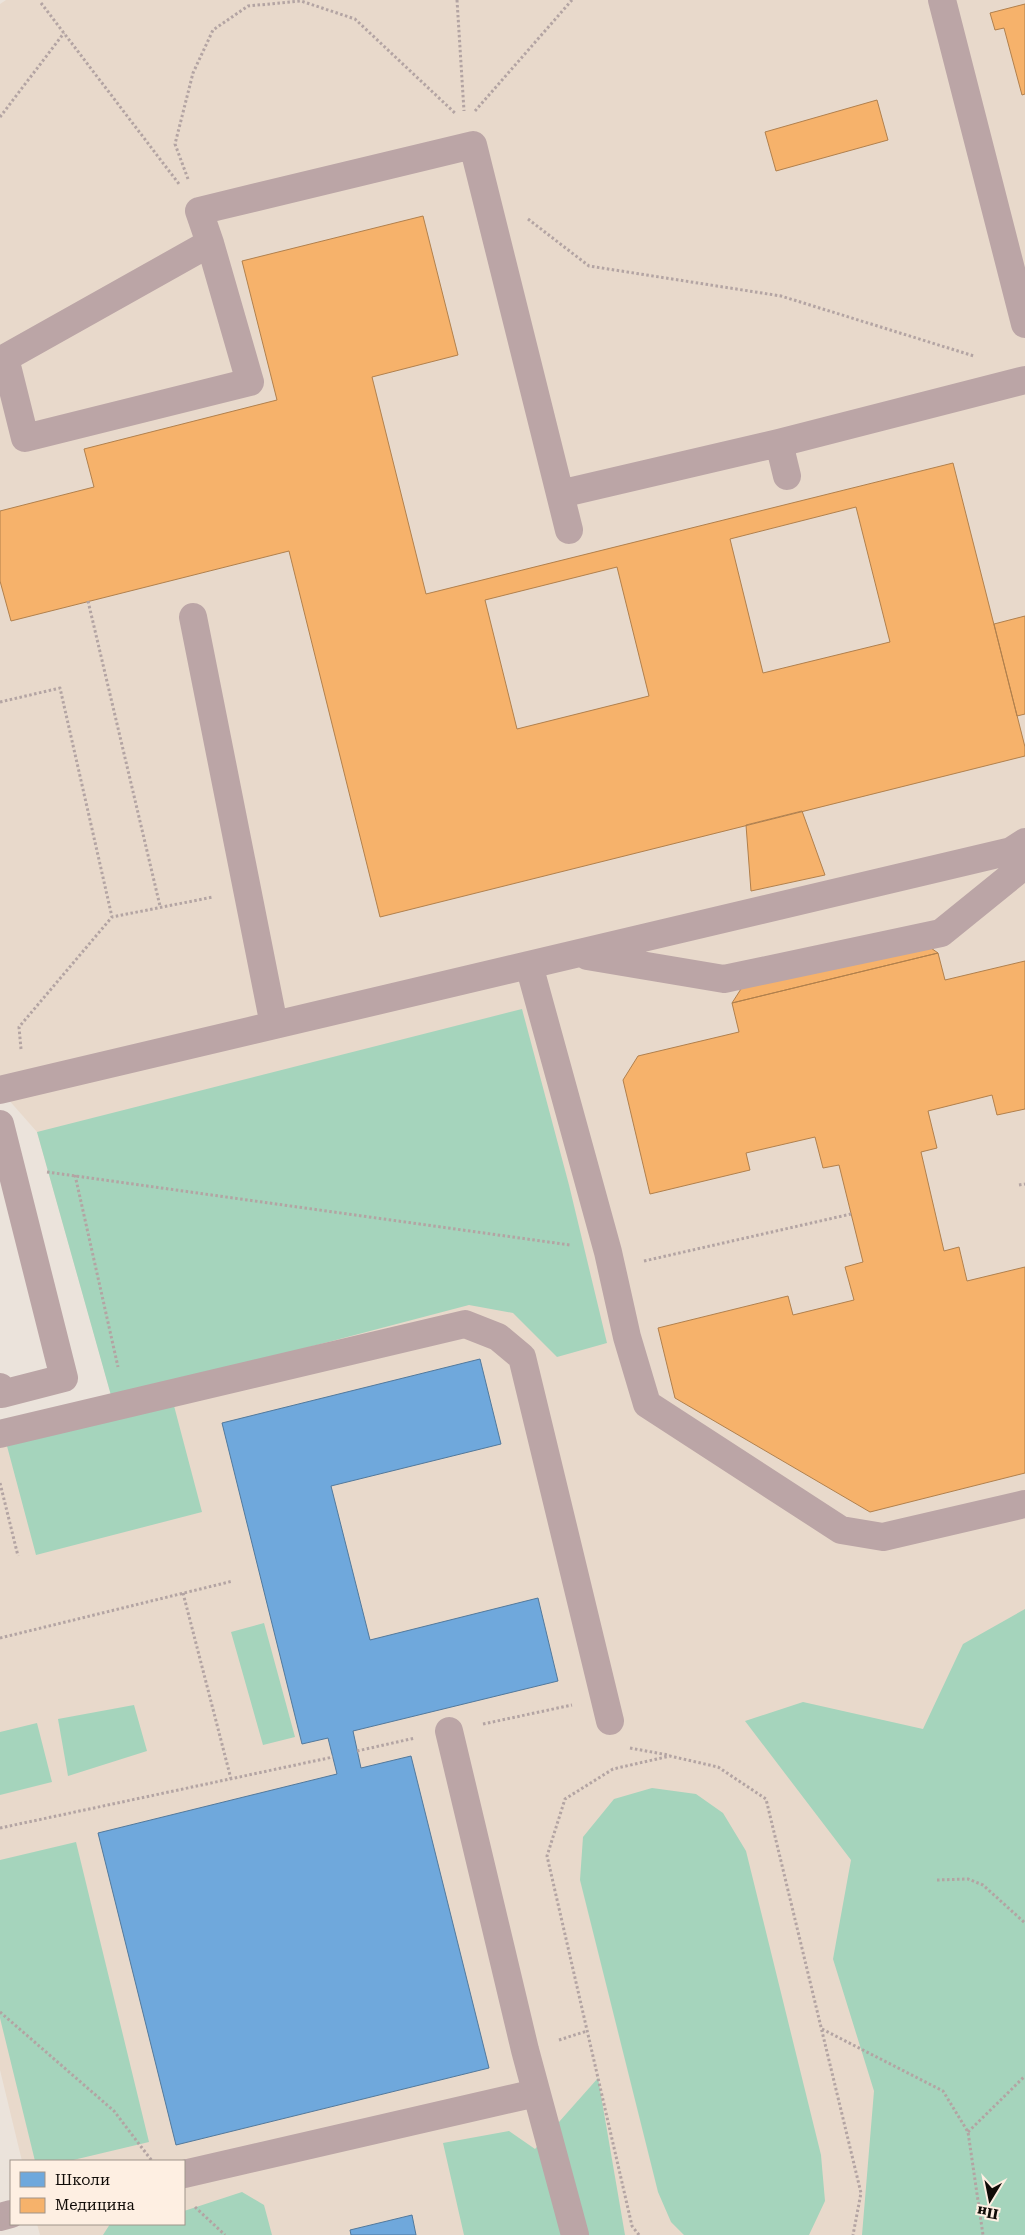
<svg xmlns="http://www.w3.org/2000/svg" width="1025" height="2235" viewBox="0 0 1025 2235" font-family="'Roboto Serif',serif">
  <rect width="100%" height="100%" fill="#ebe3db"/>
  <path fill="#e8d9cb" d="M6,0H1025V1831L900,2235H40L37,2224H184V2161H22L0,2070V1425L112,1398L37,1132L0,1090V4Z"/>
  <path fill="#a5d4bc" d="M522,1009L569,1185L607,1343L557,1357L513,1313L469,1305L112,1399L37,1132Z
    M173,1402L202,1512L36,1555L7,1446Z
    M1025,1609V2235H862L874,2091L833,1959L851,1860L745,1721L803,1702L923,1729L963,1644Z
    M264,1623L295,1737L263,1745L231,1632Z
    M134,1705L147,1751L68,1776L58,1719Z
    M37,1723L52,1782L0,1795V1732Z
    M652,1788L696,1794L723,1813L746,1851L821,2155L825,2201L809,2235H684L671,2222L658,2192L580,1880L583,1837L614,1799Z
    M76,1842L149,2142L69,2161H35L0,2018V1860Z
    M598,2078L625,2235H464L443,2143L509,2131L535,2149Z
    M242,2192L264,2205L272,2235H103L110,2224H184V2211Z"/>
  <path fill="#6fa8dc" stroke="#52799c" d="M480,1359L501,1444L331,1486L370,1640L538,1598L558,1681L353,1731L361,1768L411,1756L489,2068L176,2145L98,1833L337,1774L328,1738L302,1744L222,1423Z
    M412,2215L416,2235H351L350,2230Z"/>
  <path fill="#f6b26b" stroke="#b1804d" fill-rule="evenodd" d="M1025,4V94L1022,95L1004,28L995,30L990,13Z
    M877,100L888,140L776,171L765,132Z
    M423,216L458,355L372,377L426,594L953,463L1025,747V756L380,917L289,551L11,621L0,581V511L94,487L84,449L277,400L242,261ZM856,507L890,642L763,673L730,539ZM617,567L649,696L517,729L485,600Z
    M1025,616V714L1017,716L994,624Z
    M802,811L825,875L751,891L746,825Z
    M907,931L938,953L732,1003L755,967Z
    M938,953L945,980L1025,961V1109L997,1115L992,1095L928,1111L937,1148L921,1152L944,1251L959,1247L967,1281L1025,1267V1473L870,1512L675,1398L658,1328L788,1296L793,1315L854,1300L845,1267L863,1262L839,1165L823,1168L815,1137L746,1153L750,1170L650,1194L623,1080L638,1056L739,1032L732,1003Z"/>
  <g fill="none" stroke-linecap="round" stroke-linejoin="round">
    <path stroke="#b3a4a3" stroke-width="3" stroke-dasharray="2.5 2.5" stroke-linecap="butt" d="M457,0L464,111
      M41,3L179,184
      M475,111L572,0
      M0,117L64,33
      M188,179L175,144L193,73L213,30L248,6L301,1L355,19L456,114
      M528,219L589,266L781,296L974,356
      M88,601L160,906
      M0,702L60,688L112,917
      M21,1049L19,1027L112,917L213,897
      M47,1172L570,1245
      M75,1175L118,1367
      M1019,1185L1025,1184
      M644,1261L851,1214
      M0,1483L18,1556
      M183,1593L231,1779
      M0,1638L233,1581
      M483,1724L572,1705
      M630,1748L668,1755
      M357,1751L415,1738
      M0,1828L333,1757
      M937,1880L968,1879L983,1885L1025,1923
      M0,2012L114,2111L152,2161
      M822,2029L943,2091L968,2132L983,2235
      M559,2040L587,2031
      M968,2132L1025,2076
      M195,2207L225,2235
      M639,2235L632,2226L547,1856L565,1799L613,1769L670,1756L718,1767L766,1799L861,2193L853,2235"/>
    <path stroke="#bba5a6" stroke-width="28" d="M942,0L1025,324
      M210,243L5,358L25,438L250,382L210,243L199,211L473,145L569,530
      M779,443L787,476
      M560,494L779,443L1025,380
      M193,617L274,1025
      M587,956L724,979L941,933L1025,865
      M529,965L608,1252L627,1337L647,1404L841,1530L883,1537L1025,1504
      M0,1090L1011,851L1025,842
      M0,1124L64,1378L2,1394L0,1387
      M0,1434L465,1324L498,1337L522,1357L610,1721
      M449,1731L525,2050L575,2235
      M184,2174L536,2093
      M0,2217L11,2214"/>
  </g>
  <rect x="10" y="2160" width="175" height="65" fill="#feefe2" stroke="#9f948a"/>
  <rect x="20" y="2172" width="25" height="15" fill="#6fa8dc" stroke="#9f948a"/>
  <text x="55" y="2185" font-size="15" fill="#100b07">Школи</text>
  <rect x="20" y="2198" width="25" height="15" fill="#f6b26b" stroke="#9f948a"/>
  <text x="55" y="2210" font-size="15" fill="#100b07">Медицина</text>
  <g transform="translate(990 2200) rotate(190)" stroke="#feefe2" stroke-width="4" paint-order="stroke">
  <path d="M0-4L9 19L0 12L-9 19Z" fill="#100b07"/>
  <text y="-8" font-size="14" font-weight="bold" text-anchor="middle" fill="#100b07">Пн</text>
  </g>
</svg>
